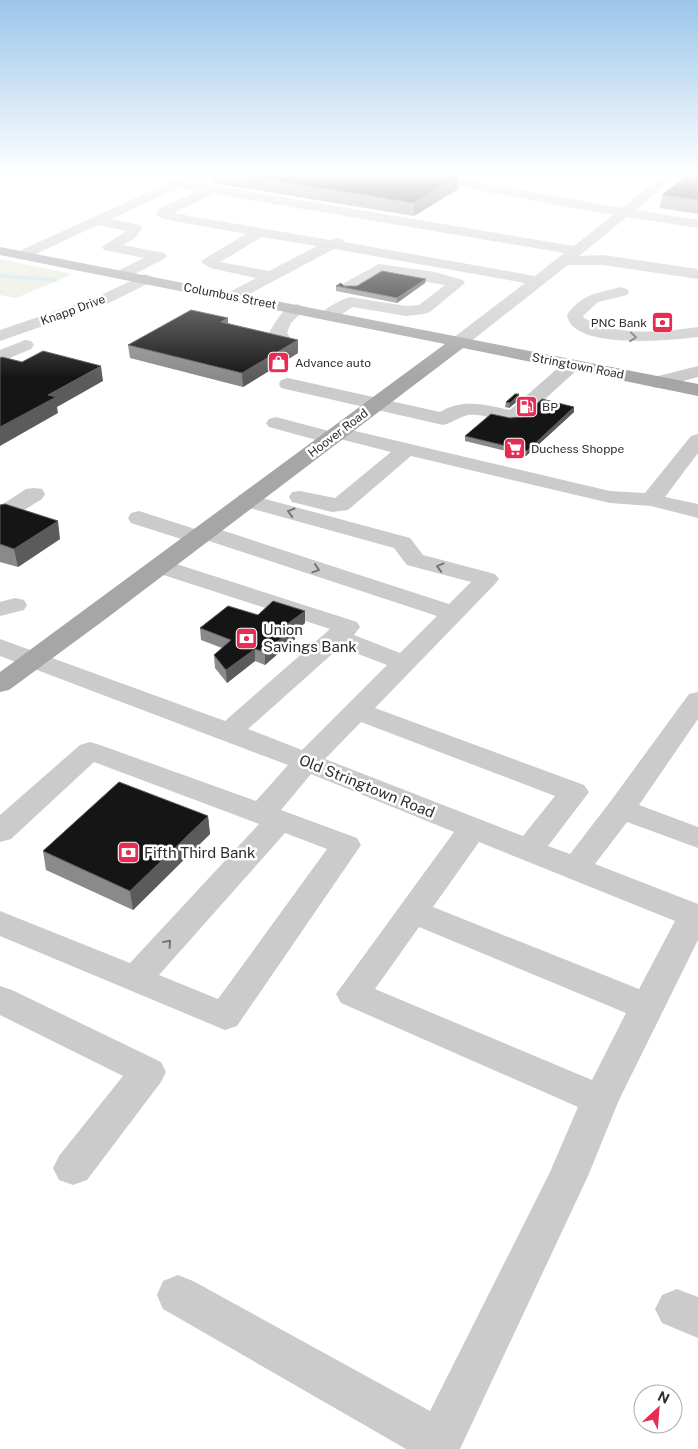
<svg xmlns="http://www.w3.org/2000/svg" width="698" height="1449" viewBox="0 0 698 1449" font-family="'Public Sans',sans-serif">
  <rect width="100%" height="100%" fill="#fff"/>
  <path fill="#e6ebdb" d="M0,259L73,274L16,298L0,295Z"/>
  <g fill="none" stroke-linecap="round" stroke-linejoin="round">
    <path fill="#c7e2ec" fill-rule="evenodd" d="M0,274L55,278L58,280L55,282L0,278Z"/>
    <path fill="#cbcbcb" fill-rule="evenodd" d="M186,175H201L200,179L192,182L574,246L613,215L415,179L409,175H437L622,208L663,175H677L636,210L698,220V228L627,217L579,256L603,255L698,269V279L603,265H568L465,346L459,347L453,346L450,342L453,338L525,283L334,249L238,300H226L224,297L226,294L256,278L210,268L201,262L204,259L246,234L163,219L156,215L158,209L198,191L179,188L111,219L140,225L142,228L135,238L123,245L164,253L167,256L164,259L127,278H115L113,275L115,272L144,258L104,250L102,247L126,231L98,225L27,258H17L14,255L17,252ZM214,194L564,253L535,276L344,242L342,239L337,238L330,240L173,213ZM262,237L317,246L269,271L220,262Z
      M379,264L435,272L463,280L465,283L430,312L424,314L406,316L353,307L334,319H322L320,315C326,307 340,300 350,297L406,306L419,305L445,285L382,274L356,289H344L342,286L344,283Z
      M145,274L151,276L153,279L151,282L109,303L0,341V330L97,297Z
      M621,287L627,289L629,292L627,295L598,302L583,316L584,318C620,337 659,332 698,327V337C673,340 572,351 567,315C581,294 598,293 621,287Z
      M297,304L303,306L305,309L291,323L287,333L291,339L288,343L282,344L276,343L269,333C276,321 283,307 297,304Z
      M25,340L31,341L34,345L31,349L0,362V350Z
      M572,360L578,361L581,365L578,369L521,421C506,425 492,416 477,415C462,413 456,422 443,425L281,388L279,384L281,380L288,378L440,412C463,398 485,405 510,410L566,361Z
      M698,366V377L657,388L650,386L648,382L650,378Z
      M276,417L329,431L331,429L338,427L610,491L645,493L691,436L698,434V453L665,497L698,504V518L651,506L610,503L411,456L348,510L332,512L292,502L289,497L292,492L300,491L335,498L391,452L340,439L338,442L331,444L269,427L266,423L269,419Z
      M34,488L42,489L45,494L42,499L8,520L0,522V506L26,489Z
      M247,494L410,538L423,555L495,574L499,579L495,584L375,708L584,785L589,792L548,846L570,854L610,802L689,694L698,692V719L639,805L698,827V848L627,822L595,864L698,904V940L619,1100L588,1176L460,1449H406L163,1309L157,1295L163,1281L178,1275L193,1281L430,1411L550,1172L578,1107L341,1003L336,994L454,832L311,774L281,810L357,838L361,845L237,1026L225,1030L0,936V911L130,963L259,824L94,762L11,839L0,842V815L80,745L90,742L100,745L256,801L288,765L0,656V639L225,721L330,629L151,571L147,566L151,561L159,559L167,561L357,622L360,627L354,635L400,653L437,616L206,540L197,544L131,523L128,518L131,513L139,511L195,529L204,525L212,527L449,604L471,582L407,565L394,548L239,505L236,500L239,495ZM340,647L387,665L302,750L248,729ZM361,722L555,796L523,836L325,759ZM285,833L327,849L218,999L159,975ZM479,842L675,921L639,989L433,907ZM419,927L626,1013L592,1080L375,989Z
      M15,598L24,600L27,605L24,610L0,616V602Z
      M0,986L12,990L161,1062L166,1072L161,1082L87,1180L73,1185L59,1180L53,1168L59,1156L123,1076L0,1015Z
      M677,1289L698,1297V1338L662,1323L655,1309L662,1295Z"/>
    <path fill="#a6a6a6" fill-rule="evenodd" d="M0,247L698,384V396L463,348L107,618L9,690L0,692V672L445,344L0,255Z"/>
  </g>
  <path fill="#8a8a8a" d="M202,175H454L459,176L458,189L414,216L212,183V178L202,177Z
    M698,175V214L660,208L662,195Z
    M426,279L425,283L397,303L336,291V286H357Z
    M228,318V323L298,353L243,387L130,358L128,345Z
    M519,394V400L509,408L505,407L506,402Z
    M574,407V412L526,456L465,441V436L510,418L522,417Z
    M0,505L60,539L18,567L0,562Z
    M305,623L295,631V639L265,665L255,661L227,683L215,668L214,655L222,648L201,640L200,628Z
    M208,816L210,834L133,910L46,870L43,851Z"/>
  <path fill="#5b5b5b" d="M459,176L458,189L414,216V203Z
    M426,279L425,283L397,303V298Z
    M228,318V331L221,322Z
    M298,340V353L243,387L242,373Z
    M101,366L103,381L57,407L58,413L0,446V427L48,395Z
    M519,394V400L509,408L510,403Z
    M574,407V412L526,456L527,451Z
    M58,521L60,539L18,567L14,549Z
    M305,611V623L295,631V639L265,665V652L286,625Z
    M255,649V661L227,683L226,670Z
    M208,816L210,834L133,910L130,891Z"/>
  <path fill="#151515" stroke="#5b5b5b" d="M240,175H454L459,176L414,203Z
    M687,175H698V200L662,195Z
    M382,271L426,279L397,298L336,286L341,283L344,286H357Z
    M191,310L228,318L221,322L298,340L242,373L128,345Z
    M43,351L101,366L48,395L56,397L0,427V358L2,357L22,362Z
    M515,394H519L510,403L506,402Z
    M542,399L574,407L527,451L465,436L491,414L510,418L522,417Z
    M5,504L58,521L14,549L0,544V505Z
    M273,601L305,611L286,625L295,627L265,652L255,649L226,670L214,655L231,640L200,628L228,606L258,615Z
    M119,782L208,816L130,891L43,851Z"/>
  <defs><path id="oneway-chevron" d="M-2-3.5L2.5 0L-2 3.5" fill="none" stroke-width="1.6" stroke-linecap="round" stroke-linejoin="round" transform="scale(1.25)"/></defs>
  <g stroke="#757575">
    <use href="#oneway-chevron" transform="translate(633 337) rotate(5)"/>
    <use href="#oneway-chevron" transform="translate(291 512) rotate(-164)"/>
    <use href="#oneway-chevron" transform="translate(440 567) rotate(-165)"/>
    <use href="#oneway-chevron" transform="translate(316 569) rotate(18)"/>
    <use href="#oneway-chevron" transform="translate(168 943) rotate(-48)"/>
  </g>
  <linearGradient id="sky" x2="0" y2="1"><stop stop-color="#9bc6ea"/><stop offset="0.46" stop-color="#fff"/><stop offset="1" stop-color="#fff" stop-opacity="0"/></linearGradient>
  <rect width="698" height="378" fill="url(#sky)"/>
  <defs>
    <symbol id="bank-square" viewBox="-11 -11 22 22"><rect x="-9" y="-9" width="18" height="18" rx="4" fill="#e72d54" stroke="#fff"/><path d="M-6-4H6V4H-6ZM0-2.3a2.3 2.3 0 1 0 0 4.6a2.3 2.3 0 1 0 0-4.6Z" fill="#fff"/></symbol>
    <symbol id="shop-square" viewBox="-11 -11 22 22"><rect x="-9" y="-9" width="18" height="18" rx="4" fill="#e72d54" stroke="#fff"/><path d="M-5-2.5h2.3a2.7 3.5 0 0 1 5.4 0H5L5.5 6h-11ZM-1.5-2.5h3a1.5 2.3 0 0 0-3 0Z" fill="#fff"/></symbol>
    <symbol id="fuel-square" viewBox="-11 -11 22 22"><rect x="-9" y="-9" width="18" height="18" rx="4" fill="#e72d54" stroke="#fff"/><path d="M-5.5-6h7V0h2V4h1.3V-2.5L3-4.5l.8-.8L6-3V5H2.5V1h-1V6h-7ZM-4.2-4.7v3.2H.2V-4.7Z" fill="#fff"/></symbol>
    <symbol id="supermarket-square" viewBox="-11 -11 22 22"><rect x="-9" y="-9" width="18" height="18" rx="4" fill="#e72d54" stroke="#fff"/><path d="M-6-5.5h2.5l.6 2H6L4.5 2H-2.5L-4.4-4H-6ZM-1.5 3.2a1.3 1.3 0 1 0 .1 0ZM3 3.2a1.3 1.3 0 1 0 .1 0Z" fill="#fff"/></symbol>
  </defs>
  <g fill-rule="evenodd">
    <use href="#bank-square" x="650" y="310" width="25" height="25"/>
    <use href="#shop-square" x="266" y="350" width="25" height="25"/>
    <use href="#fuel-square" x="514" y="394" width="25" height="25"/>
    <use href="#supermarket-square" x="502" y="436" width="25" height="25"/>
    <use href="#bank-square" x="234" y="626" width="25" height="25"/>
    <use href="#bank-square" x="116" y="840" width="25" height="25"/>
  </g>
  <g text-anchor="middle" dominant-baseline="central" stroke-width="5" stroke-linejoin="round" paint-order="stroke">
    <g font-size="12" fill="#2e2e2e" stroke="#fff">
      <text transform="translate(230 296) rotate(11)">Columbus Street</text>
      <text transform="translate(73 310) rotate(-20)">Knapp Drive</text>
      <text transform="translate(578 366) rotate(11)">Stringtown Road</text>
      <text transform="translate(338 433) rotate(-37)">Hoover Road</text>
    </g>
    <g font-size="12" fill="#2e2e2e" stroke="#fff" text-anchor="start">
      <text x="647" y="323" text-anchor="end">PNC Bank</text>
      <text x="295" y="363">Advance auto</text>
      <text x="542" y="407">BP</text>
      <text x="531" y="449">Duchess Shoppe</text>
    </g>
    <g font-size="15" fill="#2e2e2e" stroke="#fff" text-anchor="start">
      <text x="263" y="629">Union<tspan x="263" dy="17">Savings Bank</tspan></text>
      <text x="144" y="852">Fifth Third Bank</text>
    </g>
    <g font-size="15" fill="#2e2e2e" stroke="#fff">
      <text transform="translate(367 786) rotate(22)">Old Stringtown Road</text>
    </g>
  </g>
  <g transform="translate(658 1409) rotate(26)"><circle r="24" fill="#ffffff" stroke="#ababab"/>
  <path d="M0-4L9 19L0 12L-9 19Z" fill="#e72d54"/>
  <text y="-8" font-size="14" font-weight="bold" text-anchor="middle" fill="#2e2e2e">N</text>
  </g>
</svg>
